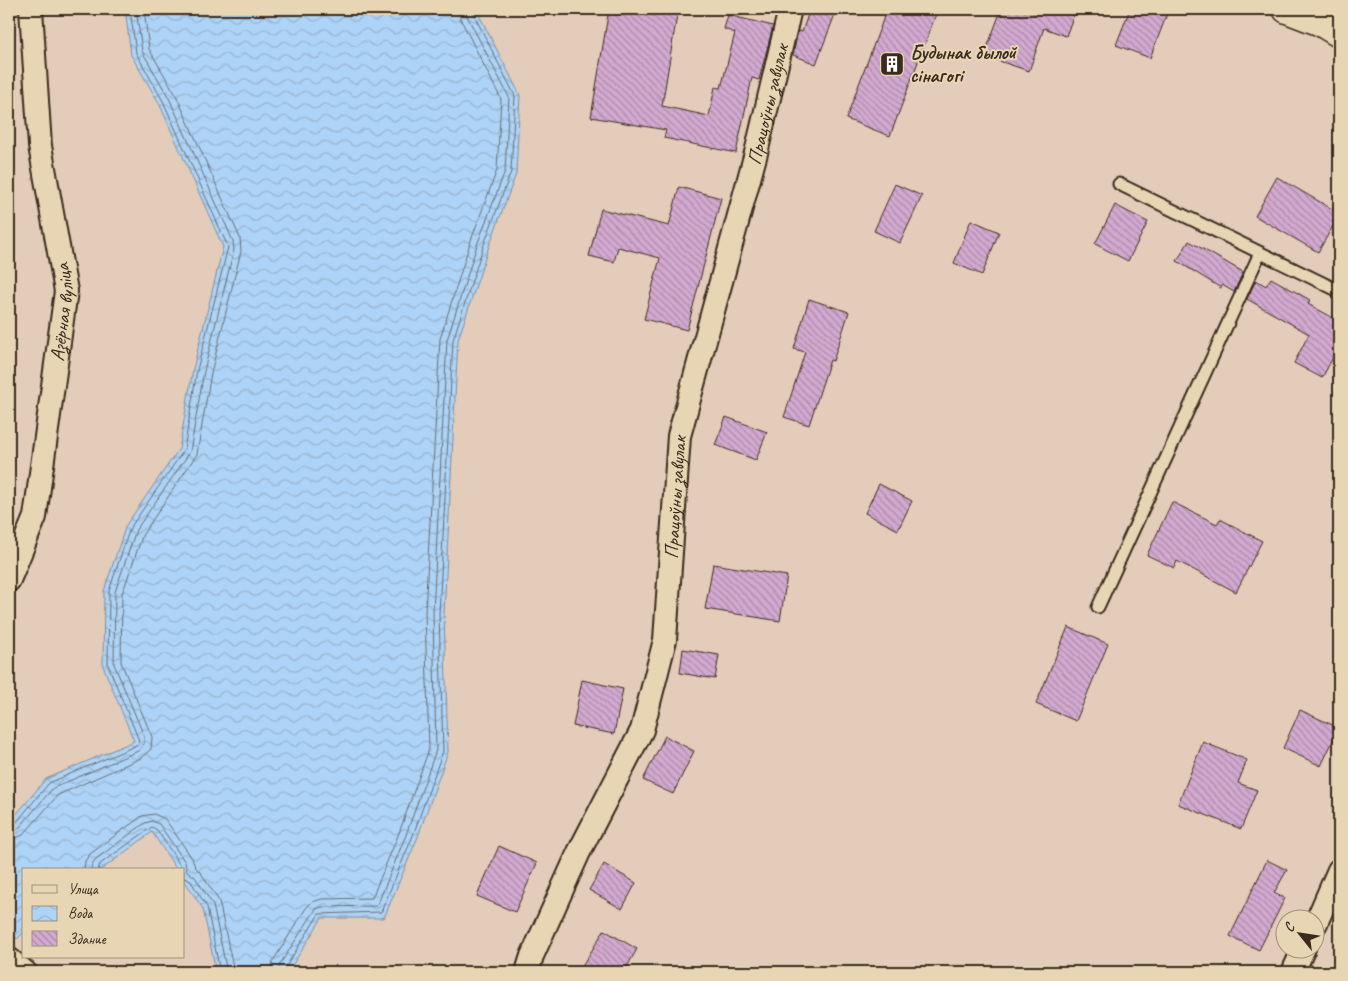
<svg xmlns="http://www.w3.org/2000/svg" width="1348" height="981" viewBox="0 0 1348 981" font-family="Caveat,sans-serif">
  <defs>
    <pattern id="water-waves" width="16" height="10" patternUnits="userSpaceOnUse" patternTransform="scale(1.25)"><rect width="16" height="10" fill="#add3f6"/><path d="M0 5q4-4 8 0t8 0" fill="none" stroke="#96b5d2"/></pattern>
    <pattern id="building-back-hatch" width="6" height="6" patternUnits="userSpaceOnUse" patternTransform="scale(1.25)"><rect width="6" height="6" fill="#d2a9d0"/><path d="M-1 5l2 2M0 0l6 6M5-1l2 2" fill="none" stroke="#ac8aa8"/></pattern>
  </defs>
  <rect width="100%" height="100%" fill="#e3ccb9"/>
  <filter id="ink" filterUnits="userSpaceOnUse"><feTurbulence type="fractalNoise" baseFrequency=".02" numOctaves="2"/><feDisplacementMap in="SourceGraphic" scale="10" xChannelSelector="R" yChannelSelector="G"/><feConvolveMatrix kernelMatrix="1 2 1 2 8 2 1 2 1" color-interpolation-filters="sRGB"/></filter>
  <g filter="url(#ink)">
    <path fill="url(#water-waves)" stroke="#7f8fa0" d="M125,9H476L520,95L516,174L488,249L458,340L444,614L448,752L417,839L384,918H322L288,972H216L203,909L184,880V870H177L152,832L101,870H24V932L17,939L9,931V823L46,779L134,741L103,666L104,591L126,525L179,449L193,369L223,247L159,103L131,55Z"/>
    <g fill="none" stroke-linecap="round" stroke-linejoin="round">
      <path stroke="#696e74" stroke-width="1" d="M9,826L15,824L49,783L135,746L139,742L138,738L108,665L109,591L130,528L184,450L197,370L228,247L163,101L136,53L130,9
        M9,832L14,831L19,828L53,788L138,751L144,744V736L114,664L115,592L136,530L190,452L204,371L234,249L233,241L169,98L142,51L136,9
        M9,839L16,838L23,835L58,795L141,758L151,749L152,737L121,662L122,594L143,534L197,454L211,373L241,251L240,238L176,95L149,49L144,9
        M84,870L85,861L90,854L142,816L154,814L165,819L192,858L195,867L201,873L219,901L234,972
        M91,870L92,864L96,859L145,823L152,821L159,824L185,862L187,871L195,877L213,905L227,972
        M98,870L100,864L152,827L157,830L180,865L181,870
        M184,878L190,880L207,907L220,972
        M270,972L273,961L306,908L312,902L322,899L372,898L399,833L429,749L425,613L440,339L470,243L497,170L501,99L460,18L458,9
        M278,972L280,964L316,909L322,907L377,906L406,835L436,750L433,613L447,340L477,245L505,171L509,97L467,16L466,9
        M284,972L285,968L319,914L381,912L412,838L443,751L439,614L453,340L483,247L511,172L515,96L473,13L472,9"/>
    </g>
    <path fill="url(#building-back-hatch)" stroke="#3b2a1e" d="M609,9H678L662,106L709,116L715,87L721,88L735,33L724,29L728,15L773,26L759,80L752,78L736,153L664,138L666,130L591,117Z
      M810,9H837L816,64L793,55L798,31L802,32Z
      M887,9H938L890,136L846,119Z
      M998,9H1076L1066,36L1044,28L1029,71L984,56L1000,13L998,12Z
      M1130,9H1169L1150,58L1116,45Z
      M1277,177L1339,213V216L1318,252L1255,216Z
      M895,184L922,196L900,243L874,231Z
      M679,187L721,198L687,330L644,319L660,258L618,247L614,262L589,256L601,209L669,226Z
      M1115,205L1148,222L1128,261L1095,244Z
      M971,220L999,232L982,275L954,263Z
      M1189,241L1243,272L1234,292L1222,285L1221,288L1177,261Z
      M1271,278L1310,300L1308,304L1339,321V346L1322,378L1294,363L1309,334L1247,299L1256,280L1266,286Z
      M809,299L849,312L833,361L830,360L809,425L784,417L805,352L794,349Z
      M726,417L767,432L756,460L715,445Z
      M879,484L912,501L898,530L865,513Z
      M1172,502L1217,524L1220,519L1262,541L1236,592L1177,561L1174,568L1147,555Z
      M713,564L787,576L780,621L705,609Z
      M1068,627L1108,644L1076,721L1036,704Z
      M683,649L719,655L715,679L680,673Z
      M582,680L623,689L614,734L573,726Z
      M1300,710L1339,728L1321,766L1283,748Z
      M665,736L694,751L673,794L643,780Z
      M1203,742L1247,760L1238,783L1257,790L1241,829L1178,804Z
      M499,846L537,863L515,912L477,896Z
      M1267,860L1287,870L1274,893L1285,898L1259,950L1230,936Z
      M604,864L636,883L622,909L589,890Z
      M604,930L637,949L624,972H579Z"/>
    <g fill="none" stroke-linecap="round" stroke-linejoin="round">
      <defs>
        <path id="lane" d="M1119,184L1339,291
          M1098,607L1260,253"/>
        <g id="street">
          <path id="s1" d="M9,580L35,517L66,291L40,146L31,9"/>
          <path d="M1316,923L1339,870"/>
          <path d="M9,959L25,972"/>
          <path id="s2" d="M527,972L532,956L579,852L642,730L665,640L679,436L756,153L790,9"/>
          <path d="M1293,972L1304,948"/>
        </g>
        <path id="secondary" d="M1287,9L1321,22L1339,33"/>
      </defs>
      <use href="#lane" stroke="#3b2a1e" stroke-width="15"/>
      <use href="#street" stroke="#3b2a1e" stroke-width="26"/>
      <use href="#secondary" stroke="#3b2a1e" stroke-width="31"/>
      <use href="#lane" stroke="#e7d5b3" stroke-width="11"/>
      <use href="#street" stroke="#e7d5b3" stroke-width="22"/>
      <use href="#secondary" stroke="#e7d5b3" stroke-width="28"/>
    </g>
  </g>
  <defs>
    <symbol id="building-square" viewBox="-11 -11 22 22"><rect x="-9" y="-9" width="18" height="18" rx="4" fill="#3b2a1e" stroke="#e7d5b3"/><path d="M-4-6H4V6H1V3H-1V6H-4ZM-2.5-4.3h1.7v1.8h-1.7ZM.8-4.3h1.7v1.8H.8ZM-2.5-1h1.7V.8h-1.7ZM.8-1h1.7V.8H.8Z" fill="#fff"/></symbol>
  </defs>
  <g fill-rule="evenodd">
    <use href="#building-square" x="878" y="50" width="28" height="28"/>
  </g>
  <g text-anchor="middle" dominant-baseline="central" stroke-width="4" stroke-linejoin="round" paint-order="stroke">
    <g font-size="20" font-weight="bold" fill="#3b2a1e" stroke="#e7d5b3" text-anchor="start">
      <text x="910" y="52">Будынак былой<tspan x="910" dy="23">сінагогі</tspan></text>
    </g>
    <g font-size="20" fill="#3b2a1e" stroke="#e7d5b3">
      <text stroke="none"><textPath href="#s2" startOffset="909">Працоўны завулак</textPath></text>
      <text stroke="none"><textPath href="#s1" startOffset="275">Азёрная вуліца</textPath></text>
      <text stroke="none"><textPath href="#s2" startOffset="504">Працоўны завулак</textPath></text>
    </g>
  </g>
  <rect width="1348" height="981" fill="none" stroke="#e7d5b3" stroke-width="30"/>
  <rect x="15" y="15" width="1318" height="951" fill="none" stroke="#3b2a1e" stroke-width="2" filter="url(#ink)"/>
  <rect x="22" y="868" width="162" height="90" fill="#e7d5b3" stroke="#a29177"/>
  <rect x="32" y="885" width="25" height="8" fill="#e7d5b3" stroke="#a29177"/>
  <text x="68" y="894" font-size="15" fill="#3b2a1e">Улица</text>
  <rect x="32" y="906" width="25" height="15" fill="url(#water-waves)" stroke="#a29177"/>
  <text x="68" y="918" font-size="15" fill="#3b2a1e">Вода</text>
  <rect x="32" y="931" width="25" height="15" fill="url(#building-back-hatch)" stroke="#a29177"/>
  <text x="68" y="944" font-size="15" fill="#3b2a1e">Здание</text>
  <g transform="translate(1300 934) rotate(300)"><circle r="24" fill="#e7d5b3" stroke="#a29177"/>
  <path d="M0-4L9 19L0 12L-9 19Z" fill="#3b2a1e"/>
  <text y="-8" font-size="14" font-weight="bold" text-anchor="middle" fill="#3b2a1e">С</text>
  </g>
</svg>
